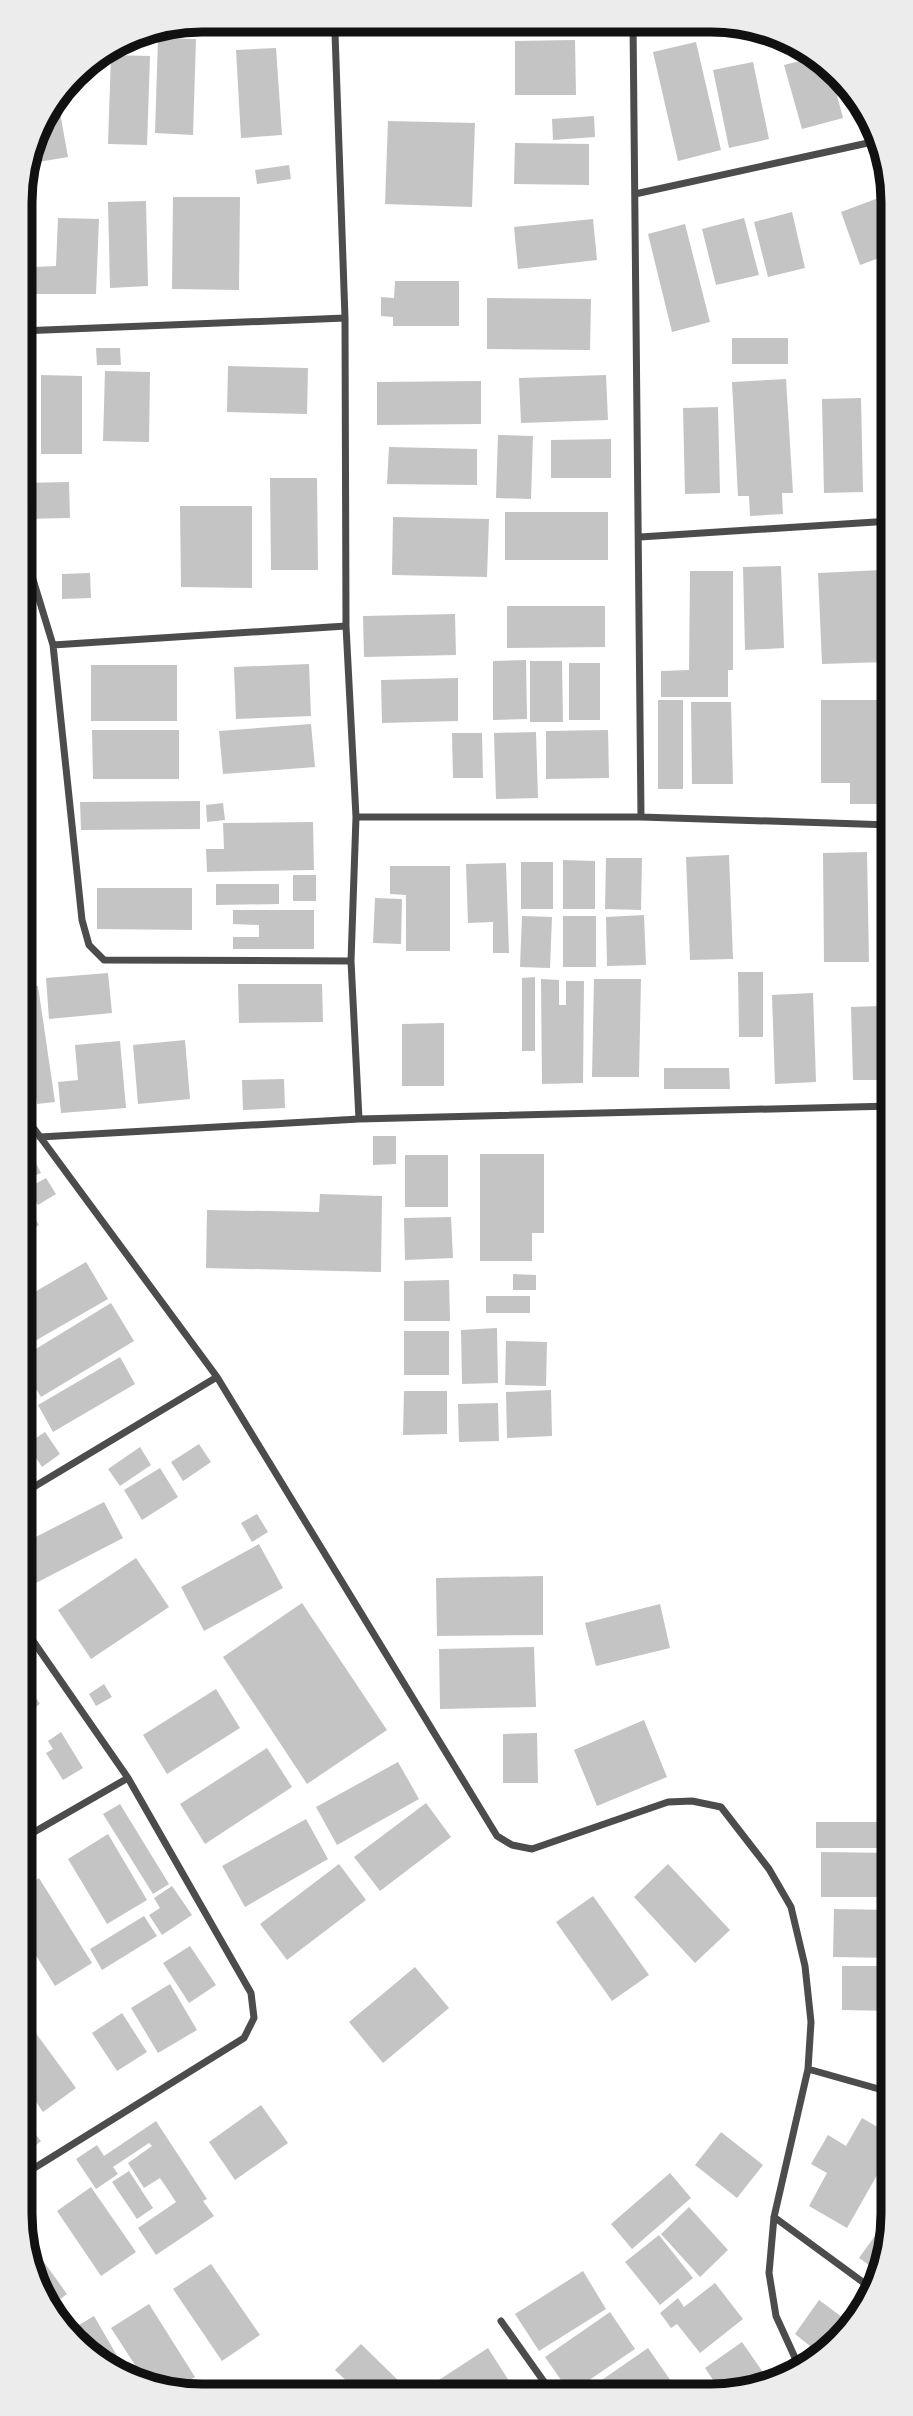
<svg xmlns="http://www.w3.org/2000/svg" width="913" height="2416" viewBox="0 0 913 2416" font-family="'Playfair Display',serif">
  <rect width="100%" height="100%" fill="#fff"/>
  <path fill="#c4c4c4" d="M662,22L747,23L766,33V37L662,32Z
    M158,38L196,39L193,135L155,133Z
    M575,40L576,95H515V41Z
    M696,42L721,150L678,161L653,52Z
    M276,48L282,135L241,138L236,50Z
    M111,55L150,56L147,145L108,144Z
    M812,58L829,66L843,118L802,129L784,65Z
    M753,62L769,139L729,148L713,70Z
    M57,96L68,157L26,164L38,121Z
    M594,116L595,137L553,140L552,119Z
    M388,121L475,123L472,207L385,204Z
    M515,143L589,144V185L514,184Z
    M289,165L291,179L257,184L255,170Z
    M173,197H240L239,290L172,289Z
    M881,197L890,222V254L860,265L841,212Z
    M146,201L148,286L110,288L108,202Z
    M792,212L805,268L768,277L754,222Z
    M58,218L99,219L96,294H35V267L56,266Z
    M744,218L759,275L716,285L702,229Z
    M593,219L597,260L518,269L514,227Z
    M685,224L710,322L672,332L648,234Z
    M395,281H459V326H393V317L381,316V297L394,298Z
    M487,298L591,299L590,350L487,349Z
    M732,338H788V364H732Z
    M96,348H120L121,365H97Z
    M228,366L308,368L307,414L227,412Z
    M105,371L150,372L149,442L103,441Z
    M41,375L82,376V454H41Z
    M606,375L608,420L521,423L519,378Z
    M786,379L793,493H782L783,514L750,516L749,496H738L732,382Z
    M481,381V424L377,425V382Z
    M861,398L863,492L824,493L822,399Z
    M718,407L720,493L685,494L683,408Z
    M498,435L533,436L531,499L496,498Z
    M611,439V478H551V440Z
    M389,447L477,449V485L387,484Z
    M270,478H317L318,570H271Z
    M69,482L70,518L20,519V483Z
    M180,506H252V588L181,587Z
    M505,512H608V560H505Z
    M393,517L489,519L487,577L392,575Z
    M781,566L784,648L745,650L743,567Z
    M882,570L886,662L822,664L818,573Z
    M690,571H733V670H728V697H661V671L689,670Z
    M90,573L91,598L62,599V574Z
    M507,606H605V647L507,648Z
    M455,614L456,655L364,657L363,616Z
    M526,660L527,719L493,720V661Z
    M530,661H562L563,722H530Z
    M569,663H600V720H569Z
    M309,664L311,716L236,719L234,667Z
    M91,665H177V721H91Z
    M458,678V721L382,723L381,680Z
    M658,700H683V789H658Z
    M821,700H885V804H850V783H821Z
    M691,702H731L733,784H692Z
    M311,724L315,767L223,774L219,731Z
    M92,730H179V779H93Z
    M608,730L609,778L546,779V731Z
    M536,732L538,798L496,799L494,733Z
    M452,733H482L483,778H453Z
    M200,801V829L81,830L80,802Z
    M223,803L225,820L207,822L206,805Z
    M313,822L314,870L207,872L206,849H224L223,823Z
    M867,852L869,962H824L823,853Z
    M729,855L733,959L690,960L686,857Z
    M606,858H642L641,910L605,909Z
    M563,860L595,861V909H563Z
    M521,862H553V909H521Z
    M506,863L509,953H493V922L468,923L466,864Z
    M390,866H450V951H406V895L390,894Z
    M293,875H316V901H293Z
    M216,884H279V904L216,905Z
    M97,888H192V930L97,929Z
    M375,898L402,899L401,944L373,943Z
    M233,910H314V949H233V937H259V925L233,924Z
    M644,915L646,965L607,966L606,917Z
    M522,916L552,917L550,968L520,967Z
    M563,916H596V967H563Z
    M738,972H763V1037H739Z
    M108,973L112,1013L49,1019L46,978Z
    M535,977V1051H522V978Z
    M541,979L559,980V1005H566V981H584L583,1083L542,1084Z
    M594,979H641L639,1077H592Z
    M238,984H322L323,1022L239,1023Z
    M38,986L55,1102L37,1104L34,1080L24,1081L23,1070H21V988Z
    M813,993L816,1082L775,1084L772,995Z
    M879,1006L880,1080H853L851,1007Z
    M444,1023V1086H402V1024Z
    M185,1040L190,1099L138,1104L133,1045Z
    M120,1041L126,1108L61,1113L58,1082L78,1080L75,1045Z
    M664,1068H729L730,1089H664Z
    M284,1079L285,1108L243,1110L242,1080Z
    M373,1136H396V1164L373,1165Z
    M480,1154H544V1233H532V1261H480Z
    M405,1155H448V1207H405Z
    M35,1161L41,1173L27,1179L22,1168Z
    M46,1178L56,1194L38,1205L28,1188Z
    M320,1194L382,1196L381,1272L206,1268L207,1210L319,1212Z
    M451,1217L453,1258L405,1260L404,1218Z
    M35,1218L39,1225L21,1235V1225Z
    M86,1262L108,1299L21,1349V1300Z
    M513,1274L536,1275V1290H513Z
    M449,1280L450,1321H404V1281Z
    M486,1296H530V1313H486Z
    M111,1303L134,1341L41,1397L21,1365V1358Z
    M497,1328L498,1383L462,1384L461,1330Z
    M404,1331H449V1375H404Z
    M506,1341L547,1342L546,1386L505,1385Z
    M120,1357L135,1384L53,1432L38,1405Z
    M551,1390L552,1436L507,1438L506,1392Z
    M404,1391H447V1434L403,1435Z
    M498,1403L499,1441L459,1442L458,1404Z
    M45,1432L60,1454L42,1467L27,1444Z
    M199,1444L211,1462L183,1481L171,1462Z
    M140,1447L151,1465L120,1486L108,1469Z
    M160,1468L178,1497L142,1520L124,1490Z
    M104,1502L123,1538L36,1583L22,1556V1544Z
    M257,1514L268,1532L252,1542L241,1523Z
    M259,1544L283,1588L204,1631L181,1587Z
    M136,1558L169,1607L91,1659L58,1610Z
    M543,1576V1635L437,1636L436,1578Z
    M302,1603L387,1730L307,1784L223,1657Z
    M660,1604L670,1648L596,1666L585,1623Z
    M534,1647L536,1707L440,1709L439,1649Z
    M22,1677L40,1704L22,1716Z
    M104,1684L112,1697L96,1706L89,1694Z
    M216,1689L240,1728L167,1774L143,1735Z
    M644,1720L667,1777L597,1806L574,1750Z
    M61,1732L83,1768L63,1780L46,1753L53,1749L48,1741Z
    M537,1733L538,1783H503V1734Z
    M267,1748L292,1787L205,1844L180,1804Z
    M398,1762L419,1799L337,1845L316,1807Z
    M426,1803L451,1837L380,1891L354,1857Z
    M120,1804L169,1884L153,1894L103,1814Z
    M306,1819L328,1859L245,1907L222,1866Z
    M816,1822H893V1848H816Z
    M108,1834L147,1900L107,1924L68,1859Z
    M821,1852L893,1853V1897H821Z
    M339,1864L366,1900L287,1960L260,1924Z
    M668,1864L730,1930L695,1963L634,1897Z
    M39,1878L92,1963L55,1986L22,1933V1888Z
    M172,1886L192,1915L162,1935L149,1915L160,1908L154,1898Z
    M593,1896L649,1975L612,2001L556,1922Z
    M834,1909L893,1910V1958L833,1957Z
    M144,1916L157,1936L102,1970L90,1949Z
    M190,1946L216,1985L189,2003L163,1963Z
    M842,1966H893V2011L842,2010Z
    M415,1967L449,2008L383,2063L349,2022Z
    M170,1984L197,2030L158,2053L131,2008Z
    M122,2013L147,2052L117,2071L92,2033Z
    M27,2021L76,2088L43,2112L23,2083L22,2024Z
    M261,2105L288,2143L235,2180L209,2142Z
    M862,2118L893,2136V2147L847,2228L809,2206L827,2173L811,2164L828,2135L846,2146Z
    M23,2119L41,2141L23,2156Z
    M156,2121L207,2199L203,2201L214,2216L156,2255L138,2228L176,2202L160,2178L144,2188L128,2163L152,2146L149,2143L113,2167L118,2174L96,2189L76,2159L97,2145L104,2156Z
    M721,2132L763,2165L737,2198L695,2165Z
    M129,2171L153,2208L137,2219L112,2182Z
    M670,2173L691,2198L632,2249L611,2224Z
    M91,2187L136,2252L101,2276L57,2211Z
    M689,2207L728,2250L700,2277L661,2234Z
    M893,2211V2226L882,2274L859,2258Z
    M23,2233L67,2294L52,2305L23,2250Z
    M659,2235L693,2278L660,2305L625,2262Z
    M211,2264L260,2335L222,2361L173,2289Z
    M583,2271L606,2309L539,2351L515,2314Z
    M715,2283L743,2319L700,2353L677,2324L671,2328L660,2313L678,2298L684,2307Z
    M819,2300L854,2326L849,2334L815,2363L804,2354L810,2346L795,2334Z
    M149,2304L195,2377L169,2393L146,2382L111,2328Z
    M610,2312L635,2349L570,2393L545,2357Z
    M94,2316L127,2373L73,2344L67,2332Z
    M742,2342L771,2384L747,2393H722L705,2368Z
    M361,2344L408,2390L405,2393H359L335,2370Z
    M488,2348L511,2384L498,2393H423L422,2391Z
    M648,2348L673,2384L659,2393H583Z"/>
  <g fill="none" stroke-linecap="round" stroke-linejoin="round">
    <path stroke="#4c4c4c" stroke-width="7" d="M331,20L335,33L345,318L346,626L356,817L351,961L359,1119
      M633,22L641,817
      M635,194L877,141
      M20,331L345,318
      M640,537L891,521
      M28,563L53,645L82,920L89,945L104,960L351,961
      M53,645L346,626
      M356,817H641L891,825
      M21,1111L217,1377L497,1836L512,1845L532,1849L668,1802L692,1801L721,1807L769,1869L791,1907L805,1966L811,2022L808,2069L774,2217L769,2273L776,2316L802,2373
      M40,1137L359,1119L892,1106
      M22,1494L217,1377
      M22,1625L128,1778L251,1993L254,2018L244,2038L23,2175
      M22,1839L128,1778
      M808,2069L893,2093
      M774,2217L875,2291
      M501,2321L552,2393"/>
  </g>
  <path d="M0 0H913V2416H0ZM202 32H711A170 170 0 0 1 881 202V2214A170 170 0 0 1 711 2384H202A170 170 0 0 1 32 2214V202A170 170 0 0 1 202 32Z" fill="#ececec" fill-rule="evenodd"/>
  <path fill="none" stroke="#111" stroke-width="9" d="M202 32H711A170 170 0 0 1 881 202V2214A170 170 0 0 1 711 2384H202A170 170 0 0 1 32 2214V202A170 170 0 0 1 202 32Z"/>
</svg>
